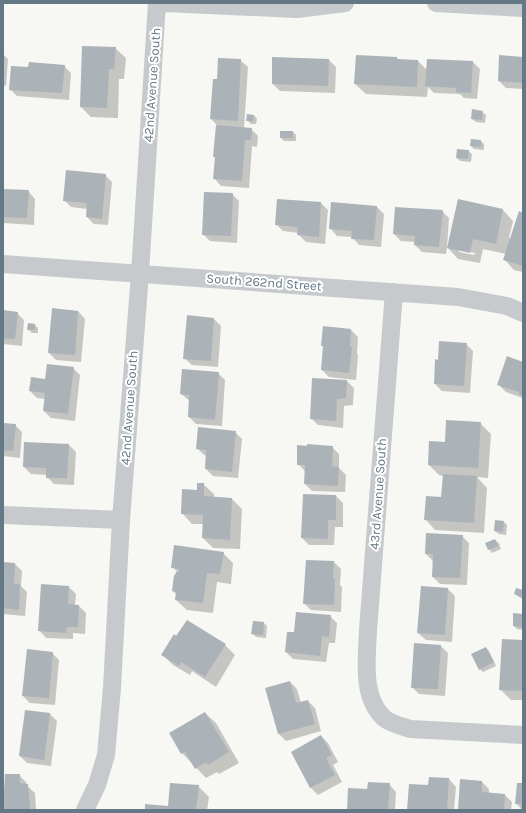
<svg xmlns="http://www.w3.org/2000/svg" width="526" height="813" viewBox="0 0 526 813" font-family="Karla,sans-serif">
  <rect width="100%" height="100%" fill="#f7f7f3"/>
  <path fill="#0003" fill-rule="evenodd" d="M115,48L126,58L124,79H119L118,118L91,117L81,107Z
    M3,54L8,59L6,86L3,85Z
    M500,56L523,58V89L506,88L499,81Z
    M397,58L399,60L418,61L427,70L428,60L473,62L480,69L477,99L464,98L460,94L434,93L428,87L427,97L366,94L355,84Z
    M240,60L248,67L244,129H251L258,136L257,147L252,146L249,188L221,186L214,178L216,158L214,156L219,127L211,119L218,80Z
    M329,60L336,67L335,93L280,91L273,84Z
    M64,66L71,73L69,100L17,96L10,89L29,68Z
    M482,112L486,115L485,123L476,122L472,119Z
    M254,115L257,119L256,124H251L247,120Z
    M293,132L296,135V141H284L281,138Z
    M481,141L484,144V150L474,149L471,146Z
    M468,151L472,154L471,162L460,161L457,158Z
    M105,175L112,182L108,225L94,224L87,217V209L71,207L64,200Z
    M3,190L28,191L35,199L34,225L3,223Z
    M232,194L239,201L237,243L210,241L203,234Z
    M458,200L503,210L513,221L509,238H511L523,214V272L514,270L504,259L506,254L483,249L480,263L458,259L447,247L446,254L422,252L415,245V242L401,241L394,234L442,211L449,218L447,247H448ZM459,250L475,253L474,255L459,252Z
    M321,203L328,210L325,244L306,242L299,235V233L283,231L276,224Z
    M377,207L384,214L381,247L359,245L352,237L337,236L330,228Z
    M53,309L78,311L85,319L81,362L56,360L49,353Z
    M3,311L17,313L24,320L22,346L3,344Z
    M214,319L221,326L218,367L192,365L184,358Z
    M29,324L35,325L38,328V333H32L28,329Z
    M324,327L351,330L358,337L357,353L358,355L356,380L329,377L322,370Z
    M466,344L473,351L470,393L442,391L435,384L439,361Z
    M523,363V398L506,392L499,385Z
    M73,368L80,375L75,421L51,418L44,411L45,399L37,398L30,391L46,380Z
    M218,373L225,380L222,426L196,424L189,417L190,401L181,394Z
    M347,381L354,388L353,405L344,406L343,428L318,425L311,418Z
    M480,423L491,434L488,478L477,477L487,488L484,533L435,530L425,519L442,498L444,476L439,475L429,465L446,443Z
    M3,424L15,425L22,432L20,458L3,456Z
    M235,432L242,439L238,478L213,476L206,469L207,456L204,455L197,448Z
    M69,445L76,452L74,485L54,484L47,477V475L31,474L24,467Z
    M332,447L339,454V468L346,475L345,492L312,491L305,484V471L298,464Z
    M203,484L214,494V498L232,499L242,509L240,549L213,548L203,538L204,524H192L182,513Z
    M304,495L336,496L343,503V527H335L334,545H309L302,538Z
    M504,522L507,525L506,535L499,534L495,531Z
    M462,536L469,543L467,585L440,584L433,577V561L426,554Z
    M495,540L499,543L501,549L492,553L489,549Z
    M223,553L233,563L231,584L217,582L213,613L187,610L176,600L177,595L173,591L177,572L173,567Z
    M334,562L341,569L340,585L342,587L341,612L311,610L304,603Z
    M3,563L15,564L22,571L21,586L27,592L25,616L3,614Z
    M69,587L76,594L75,605L79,606L86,613L85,634L73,633V639L46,638L39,630Z
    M448,589L455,596L452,642L426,640L418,633Z
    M517,589L523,592V599L519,597L515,594Z
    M523,615V630L517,629L514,626Z
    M330,616L337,623L335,643H329L326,662L293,659L286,652L295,634Z
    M253,622L264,623L267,626L266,638L256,637L252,633Z
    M177,637L225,645L235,655L216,687L192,671L190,675L173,665L162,654Z
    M523,641V700H511L500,689Z
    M441,646L448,653L445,696L419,694L412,687Z
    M486,648L489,651L496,666L483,672L480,669Z
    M52,653L59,660L55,705L30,703L23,696Z
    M290,682L297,689L301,703L308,701L315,708L321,731L286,741L279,734L266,689Z
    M205,713L216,723L239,763L219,774L217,772L206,778L182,753Z
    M50,714L57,721L51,766L27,763L20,756Z
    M321,736L328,743L338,762L333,765L342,782L318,795L311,788L292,753Z
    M19,775L26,782V785L35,793L36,810H3V797H6Z
    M449,779L456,787L454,810H408L429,786Z
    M461,780L482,782L489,789V794L505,795L512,802L511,810H459Z
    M389,784L396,792L395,810H348L368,791Z
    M523,784V810H522L516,803Z
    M198,786L209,797L207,810H146L169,807Z"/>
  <path fill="#abb3b9" d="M82,46L116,47L114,69H109L107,108L80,107Z
    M356,55L397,57V59L418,60L417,87L354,84Z
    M499,55L523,57V83L498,81Z
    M272,57L329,59L328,86L272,84Z
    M218,58L241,59L238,121L210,119L213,79H217Z
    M427,59L473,61L471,93L456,92V88L425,86Z
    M29,62L65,65L62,93L9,90L11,66L28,67Z
    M472,109L483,111L482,120L471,119Z
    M247,114L254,115L253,121H246Z
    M216,125L252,128L251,140H245L242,181L213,179L215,157H213Z
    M280,131H293V138H280Z
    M471,139L481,140V147L470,146Z
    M457,149L469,150L468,159L456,158Z
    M66,170L106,174L102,219L86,217L87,203L63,201Z
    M3,189L29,190L27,218L3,217Z
    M204,192L233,193L231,236L202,235Z
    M277,199L321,202L319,237L297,235L298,228H297V227L275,225Z
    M458,199L503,209L496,244L473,239L470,253L447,248Z
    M331,202L377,206L374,240L351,239L352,231L329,229Z
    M395,207L443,210L439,247L414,245L415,236L393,234Z
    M519,211L523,213V266L503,260Z
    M52,308L78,311L75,355L48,353Z
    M3,310L18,312L15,339L3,338Z
    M187,315L214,318L211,361L183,359Z
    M28,323L35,324V330H27Z
    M323,326L351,329L350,347H352L349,373L321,370L323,346H321Z
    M439,341L467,343L464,386L434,384L435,359L438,360Z
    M507,356L523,362V396L519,394V392L497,385Z
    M47,364L74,367L68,414L43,411L45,393L29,391L31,377L45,379Z
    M182,369L219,372L215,420L188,417L189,395L180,394Z
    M312,378L347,380L346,398L337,399L336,421L310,419Z
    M446,420L481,422L478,468L428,465L429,441L445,442Z
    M3,423L16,424L13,451L3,450Z
    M198,427L236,431L232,472L205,469L206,450L196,449Z
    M24,442L69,444L67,478H46V468L23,467Z
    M307,444L333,446L332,466L339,467L338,486L304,484L305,465H297V445L307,446Z
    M443,474L477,476L474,523L424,520L426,496L441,497Z
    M197,483H204V496L232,498L230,540L202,538L203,515L181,514L182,489L197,490Z
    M303,494L336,495V520H328V539L301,538Z
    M495,520L504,521L503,532L494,531Z
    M426,533L463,535L460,578L432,577L433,554H425Z
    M495,539L498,546L488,550L485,543Z
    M174,545L224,552L220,574L207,573L203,603L175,600L176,592L172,591L174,575H175L176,572H179V569L171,568Z
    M306,560L334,561L333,579H335L334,605L303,604Z
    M3,562L15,563L14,584H20L19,610L3,608Z
    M41,584L69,586L68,604L79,605L78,627H67L66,633L38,631Z
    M421,586L448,588L445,635L417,633Z
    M516,588L523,590L521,597L514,594Z
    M296,612L331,615L329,637L322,636L320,656L285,652L287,632H294Z
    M513,613L523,614V627L513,626Z
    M187,620L226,644L205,677L181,662L179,666L161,655L174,634L176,636Z
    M253,621L264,622L263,635L251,634Z
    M502,639L523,640V691L499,690Z
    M414,643L441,645L438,689L411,688Z
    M486,647L494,662L479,670L471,654Z
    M27,649L53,652L49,698L22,696Z
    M290,681L296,703L308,700L315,724L278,734L265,688Z
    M25,710L50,713L44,760L19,756Z
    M205,712L229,752L208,765L206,762L195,769L185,752L181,754L169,733Z
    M321,735L332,755L326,758L335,775L310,788L291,752Z
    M5,774H20V783L28,784L30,809L3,810Z
    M429,777L449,778L447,810H407L409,784L428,785Z
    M460,779L482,781V792L505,794L504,810H458Z
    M368,782L390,783L388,810H347L348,788L367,789Z
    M170,783L199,785L196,810H145V804L168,806Z
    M517,783H523V810H521V804H515Z"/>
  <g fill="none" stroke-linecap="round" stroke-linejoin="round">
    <path stroke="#c6cacd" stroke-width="18" d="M165,3L297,9L345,3
      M436,3L523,8
      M3,264L458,297L507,306L523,313
      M394,292L368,630C367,658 361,697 384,718C391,724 401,726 410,729L523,735
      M3,515L121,520
      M85,810L97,785L106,755L112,688L121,520L140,273L157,3"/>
  </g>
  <g text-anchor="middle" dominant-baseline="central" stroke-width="4" stroke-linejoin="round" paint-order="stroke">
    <g font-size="13" fill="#647886" stroke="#fff">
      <text transform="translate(152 85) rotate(-86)">42nd Avenue South</text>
      <text transform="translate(264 282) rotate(4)">South 262nd Street</text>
      <text transform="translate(129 408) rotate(-86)">42nd Avenue South</text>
      <text transform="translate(378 494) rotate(-86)">43rd Avenue South</text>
    </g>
  </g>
  <rect width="526" height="813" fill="none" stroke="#647886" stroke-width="8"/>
</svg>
